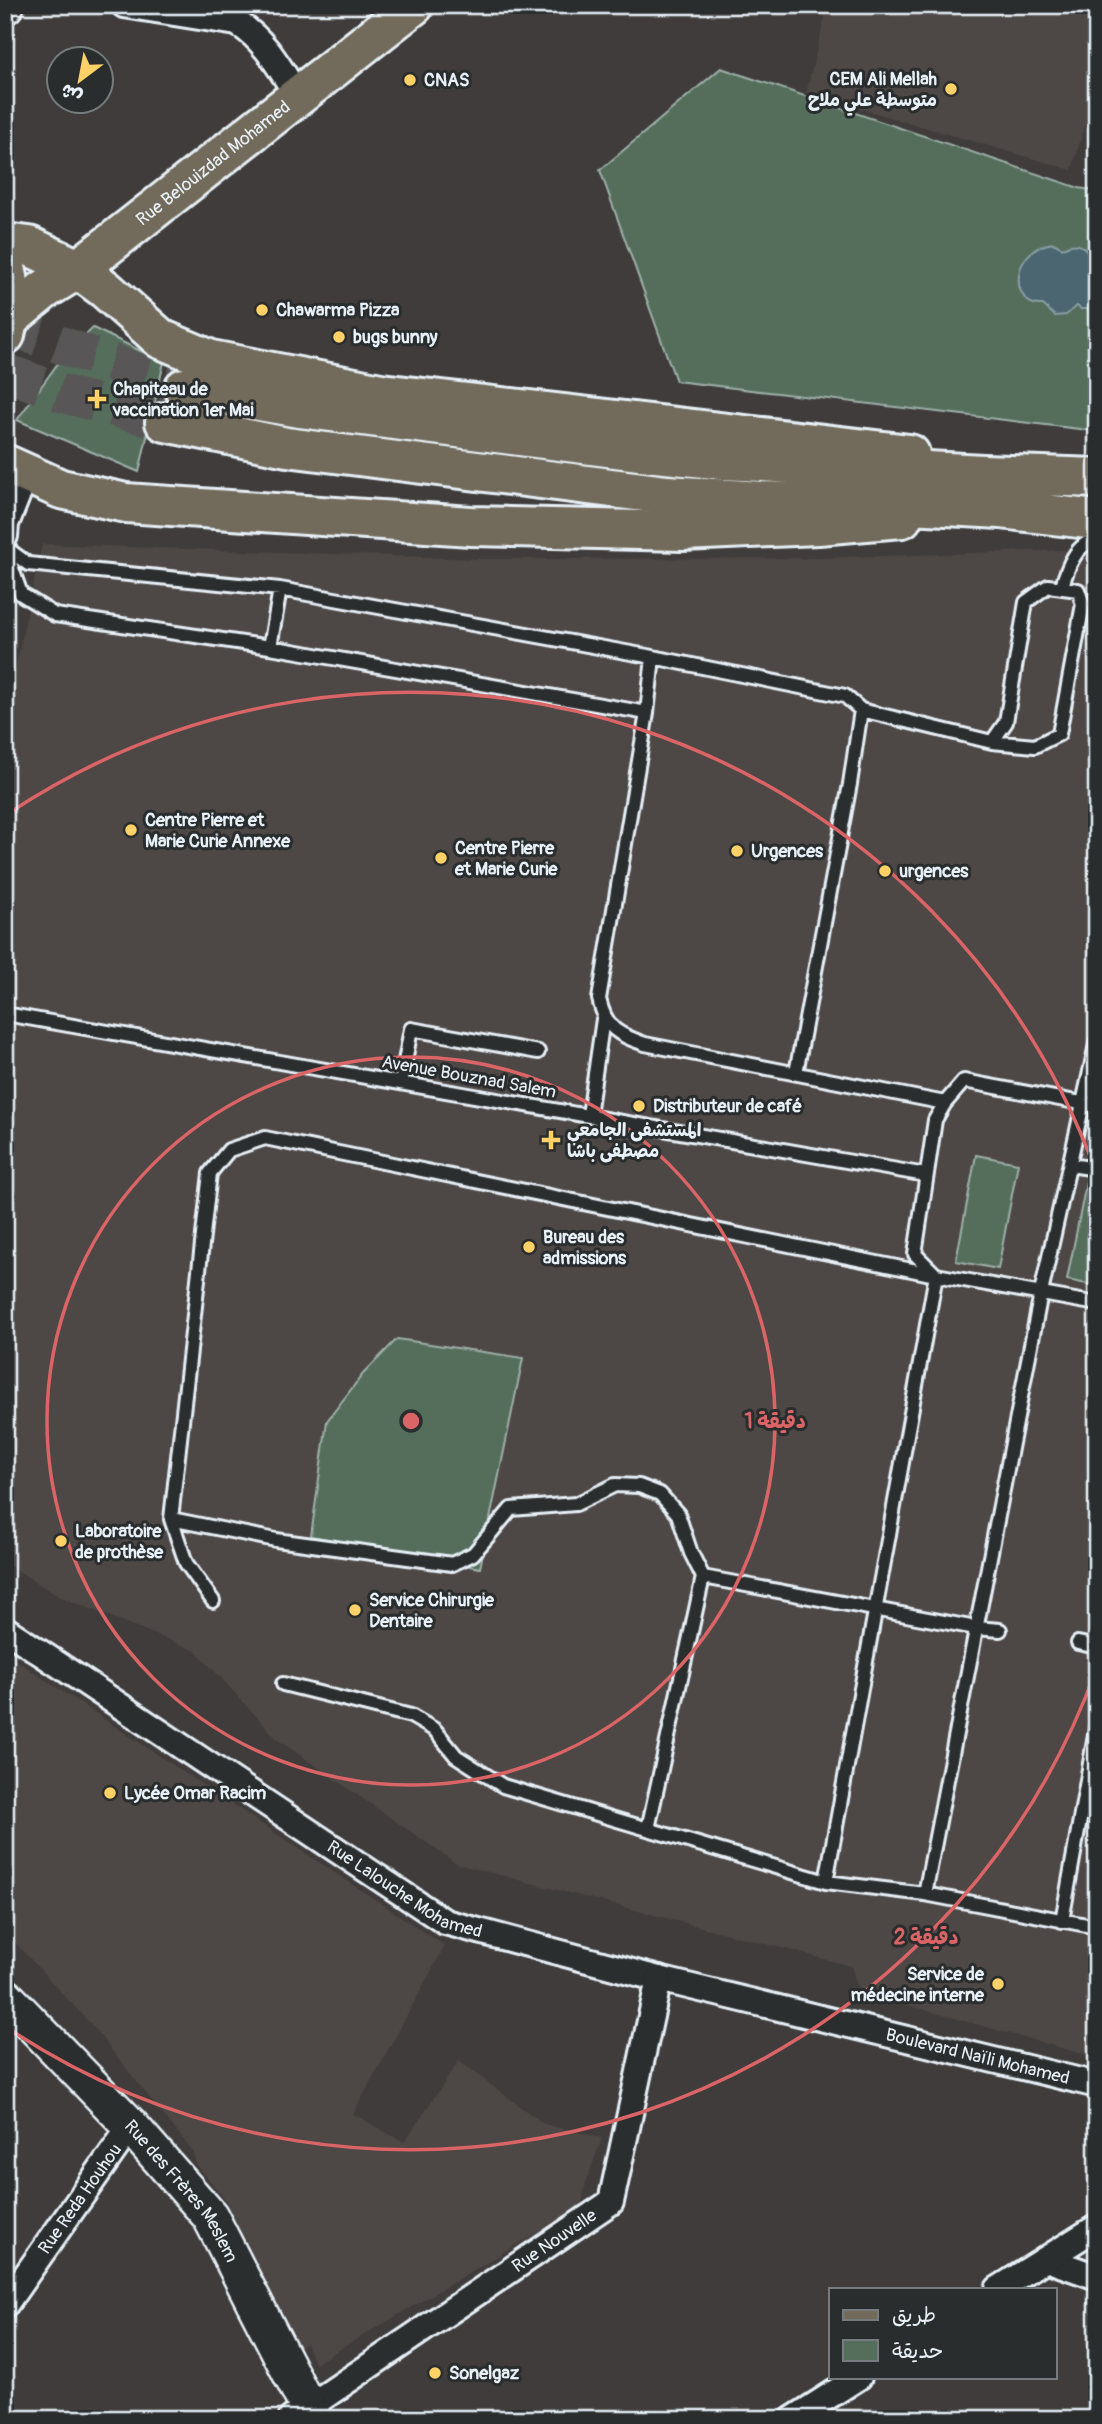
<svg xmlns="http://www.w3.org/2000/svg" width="1102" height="2424" viewBox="0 0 1102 2424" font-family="Pangolin,'Playpen Sans Arabic',sans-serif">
  <rect width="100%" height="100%" fill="#3f3c3b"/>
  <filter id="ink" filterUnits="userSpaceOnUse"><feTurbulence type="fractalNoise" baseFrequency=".0143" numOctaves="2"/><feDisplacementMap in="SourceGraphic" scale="14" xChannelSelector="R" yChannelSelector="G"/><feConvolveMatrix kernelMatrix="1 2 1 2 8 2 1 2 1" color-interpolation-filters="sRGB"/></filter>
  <g filter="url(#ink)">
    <path fill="#4e4644" d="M828,5H1097V85L1072,170L806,93Z
      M42,544L482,559L815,558L1097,549V2058L896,2002L861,2000L851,1966L457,1864L278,1740L196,1651L58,1596L5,1563V716Z
      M5,1653L445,1946L353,2114L404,2142L459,2061L544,2124L602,2138L586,2183L581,2207L315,2364L306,2344L291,2351L226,2201L196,2164L193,2152L89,2022L5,1932Z"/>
    <path fill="#556e5c" stroke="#9eb0aa" stroke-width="2" d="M721,68L1079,188L1097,191V431L676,381L600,170Z
      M93,328L164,362L139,472L17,420L61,359Z
      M1092,1153L1097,1154V1286L1067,1280Z
      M976,1155L1018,1163L998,1269L956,1261Z
      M397,1339L523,1358L480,1568L311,1536L327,1421L363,1374Z"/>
    <path fill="#4b666f" stroke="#8a9ea6" stroke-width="2" d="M1053,243L1063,248C1075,241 1087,245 1090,259L1097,261V309H1081L1077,306L1066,315L1055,316L1043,305C1011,308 1007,250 1053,243Z"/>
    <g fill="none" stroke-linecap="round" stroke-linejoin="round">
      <path stroke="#585757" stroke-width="38" stroke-dasharray="38 19" stroke-linecap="butt" d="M5,320L32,335L184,388
        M5,372L64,394L165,422"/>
      <defs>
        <path id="lane" d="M5,547L28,564L280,589L653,657L845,696L861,710L850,784L796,1073
          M5,549L21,594L55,615L270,647L647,713
          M1062,586C1067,569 1076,542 1097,540
          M270,647L280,589
          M653,657L647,713L599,999C606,1029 617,1034 645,1044L945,1103
          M861,710L992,742L1006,722L1026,602L1048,586L1078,590L1083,604L1059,734L1035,746L992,742
          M5,1014L926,1175
          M1097,1040L1041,1293L925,1894L1097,1927
          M401,1083L411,1029L538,1052
          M589,1115L603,1019
          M1070,1165L1097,1169
          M936,1275L915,1254L935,1120L945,1103L964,1081L1097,1106
          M171,1519L276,1540L452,1564L473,1554L511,1509L576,1504L615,1485L639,1486L660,1494L678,1514L691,1553L703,1577L976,1628L1000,1630
          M213,1601L186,1563L171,1519L210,1173L229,1150L265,1138L936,1275L1097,1304
          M1078,1643L1097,1647
          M283,1684L411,1716L435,1730L456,1756L503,1786L826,1882L925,1894
          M648,1829L703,1577
          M826,1882L936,1275
          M1062,1921L1097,1724"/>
        <g id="street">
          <path d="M124,5L237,23C265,39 281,70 298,97"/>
          <path d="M5,536L6,524L26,474"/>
          <path id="s1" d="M5,1629L445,1922L659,1979L1097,2085"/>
          <path d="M1046,2259L1097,2277"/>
          <path d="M998,2289L1097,2227"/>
          <path id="s2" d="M5,2305L131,2126"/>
          <path id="s3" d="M291,2419L611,2202L659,1979"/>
          <path d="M793,2419L859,2377"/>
        </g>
        <g id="secondary">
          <path d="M5,6L6,5"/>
          <path id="s4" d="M5,1996L131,2126L210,2216L314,2419"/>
        </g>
        <g id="primary">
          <path d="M5,243L29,246L78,269L105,289L161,339L211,360L381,393L910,454"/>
          <path d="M5,264C12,288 11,311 5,335"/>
          <path id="s5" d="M9,319L44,290L78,269L414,5"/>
          <path d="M5,464L61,489L126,503L471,526L683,531L818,525L902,518"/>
        </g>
        <path id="highway" d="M184,388L299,408L646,452L724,460L983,474L1097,478
          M165,422L287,447L667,495L762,501L928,505L1001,509L1097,520"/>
      </defs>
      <use href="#lane" stroke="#e8f1f8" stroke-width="18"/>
      <use href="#street" stroke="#e8f1f8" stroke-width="30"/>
      <use href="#secondary" stroke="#e8f1f8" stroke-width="40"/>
      <use href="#primary" stroke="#e8f1f8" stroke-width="44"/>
      <use href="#highway" stroke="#e8f1f8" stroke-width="44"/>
      <use href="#lane" stroke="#2a2d2e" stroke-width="12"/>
      <use href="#street" stroke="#2a2d2e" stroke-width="24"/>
      <use href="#secondary" stroke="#2a2d2e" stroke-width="35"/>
      <use href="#primary" stroke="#726b5a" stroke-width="38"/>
      <use href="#highway" stroke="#726b5a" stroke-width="38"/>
    </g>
  </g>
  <g fill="none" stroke="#db6466" stroke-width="3.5">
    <circle cx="411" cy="1421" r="364"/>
    <path d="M1096 1670A729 729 0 0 1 9 2029M9 813A729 729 0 0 1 1096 1172"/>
  </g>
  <g fill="#ffd166" stroke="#2a2d2e" stroke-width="2.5">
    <circle cx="410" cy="80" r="7"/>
    <circle cx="951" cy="89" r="7"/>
    <circle cx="262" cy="310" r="7"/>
    <circle cx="339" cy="337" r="7"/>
    <path d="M93.5 388.5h7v7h7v7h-7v7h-7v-7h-7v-7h7z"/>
    <circle cx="131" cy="830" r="7"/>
    <circle cx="737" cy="851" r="7"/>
    <circle cx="441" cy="858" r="7"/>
    <circle cx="885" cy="871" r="7"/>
    <circle cx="639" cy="1106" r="7"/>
    <path d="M547.5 1129.5h7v7h7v7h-7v7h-7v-7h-7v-7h7z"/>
    <circle cx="529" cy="1247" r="7"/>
    <circle cx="61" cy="1541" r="7"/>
    <circle cx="355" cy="1610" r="7"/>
    <circle cx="110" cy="1793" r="7"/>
    <circle cx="998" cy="1984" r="7"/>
    <circle cx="435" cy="2373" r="7"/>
  </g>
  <g text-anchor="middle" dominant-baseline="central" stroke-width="6" stroke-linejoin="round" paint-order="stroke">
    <g font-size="18" font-weight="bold" fill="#e8f1f8" stroke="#2a2d2e" text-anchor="start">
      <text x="937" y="79" text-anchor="end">CEM Ali Mellah<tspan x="937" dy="21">متوسطة علي ملاح</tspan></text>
      <text x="424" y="80">CNAS</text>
      <text x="276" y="310">Chawarma Pizza</text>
      <text x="353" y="337">bugs bunny</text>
      <text x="113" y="389">Chapiteau de<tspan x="113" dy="21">vaccination 1er Mai</tspan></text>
      <text x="145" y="820">Centre Pierre et<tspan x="145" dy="21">Marie Curie Annexe</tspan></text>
      <text x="455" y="848">Centre Pierre<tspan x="455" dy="21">et Marie Curie</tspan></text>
      <text x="751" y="851">Urgences</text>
      <text x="899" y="871">urgences</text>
      <text x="653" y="1106">Distributeur de café</text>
      <text x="567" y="1130">المستشفى الجامعي<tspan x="567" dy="21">مصطفى باشا</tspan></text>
      <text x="543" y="1237">Bureau des<tspan x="543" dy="21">admissions</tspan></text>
      <text x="75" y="1531">Laboratoire<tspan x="75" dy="21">de prothèse</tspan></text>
      <text x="369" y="1600">Service Chirurgie<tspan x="369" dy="21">Dentaire</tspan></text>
      <text x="124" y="1793">Lycée Omar Racim</text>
      <text x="984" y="1974" text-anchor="end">Service de<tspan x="984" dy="21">médecine interne</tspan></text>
      <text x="449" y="2373">Sonelgaz</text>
    </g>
    <g font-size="18" fill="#e8f1f8" stroke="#2a2d2e">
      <text stroke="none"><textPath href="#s5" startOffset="257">Rue Belouizdad Mohamed</textPath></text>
      <text transform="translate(469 1077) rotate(10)">Avenue Bouznad Salem</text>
      <text stroke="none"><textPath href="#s1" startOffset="478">Rue Lalouche Mohamed</textPath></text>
      <text stroke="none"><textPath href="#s1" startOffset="1078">Boulevard Naïli Mohamed</textPath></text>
      <text stroke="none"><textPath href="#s4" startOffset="264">Rue des Frères Meslem</textPath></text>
      <text stroke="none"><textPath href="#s2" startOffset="130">Rue Reda Houhou</textPath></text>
      <text stroke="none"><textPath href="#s3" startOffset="318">Rue Nouvelle</textPath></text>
    </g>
  </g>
  <circle cx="411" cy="1421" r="10" fill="#db6466" stroke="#2a2d2e" stroke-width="3.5"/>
  <g font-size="21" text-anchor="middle" font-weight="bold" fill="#db6466" stroke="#2a2d2e" stroke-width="6" stroke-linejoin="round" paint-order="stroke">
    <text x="775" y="1428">1 دقيقة</text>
    <text x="926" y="1944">2 دقيقة</text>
  </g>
  <rect width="1102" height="2424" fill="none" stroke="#2a2d2e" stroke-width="28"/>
  <rect x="14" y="14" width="1074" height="2396" fill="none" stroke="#e8f1f8" stroke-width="2.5" filter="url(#ink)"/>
  <rect x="829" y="2288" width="228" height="91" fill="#2a2d2e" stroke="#767b7f" stroke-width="2"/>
  <rect x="843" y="2310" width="35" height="10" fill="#726b5a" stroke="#767b7f" stroke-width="2"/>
  <text x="892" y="2322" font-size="21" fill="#e8f1f8">طريق</text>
  <rect x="843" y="2340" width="35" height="21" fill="#556e5c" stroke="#767b7f" stroke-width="2"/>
  <text x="892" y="2358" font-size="21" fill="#e8f1f8">حديقة</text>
  <g transform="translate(80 80) rotate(212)"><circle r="33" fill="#2a2d2e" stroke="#767b7f" stroke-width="2"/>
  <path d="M0-5L12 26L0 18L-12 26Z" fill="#ffd166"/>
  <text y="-10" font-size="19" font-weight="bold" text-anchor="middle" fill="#e8f1f8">ش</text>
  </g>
</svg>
